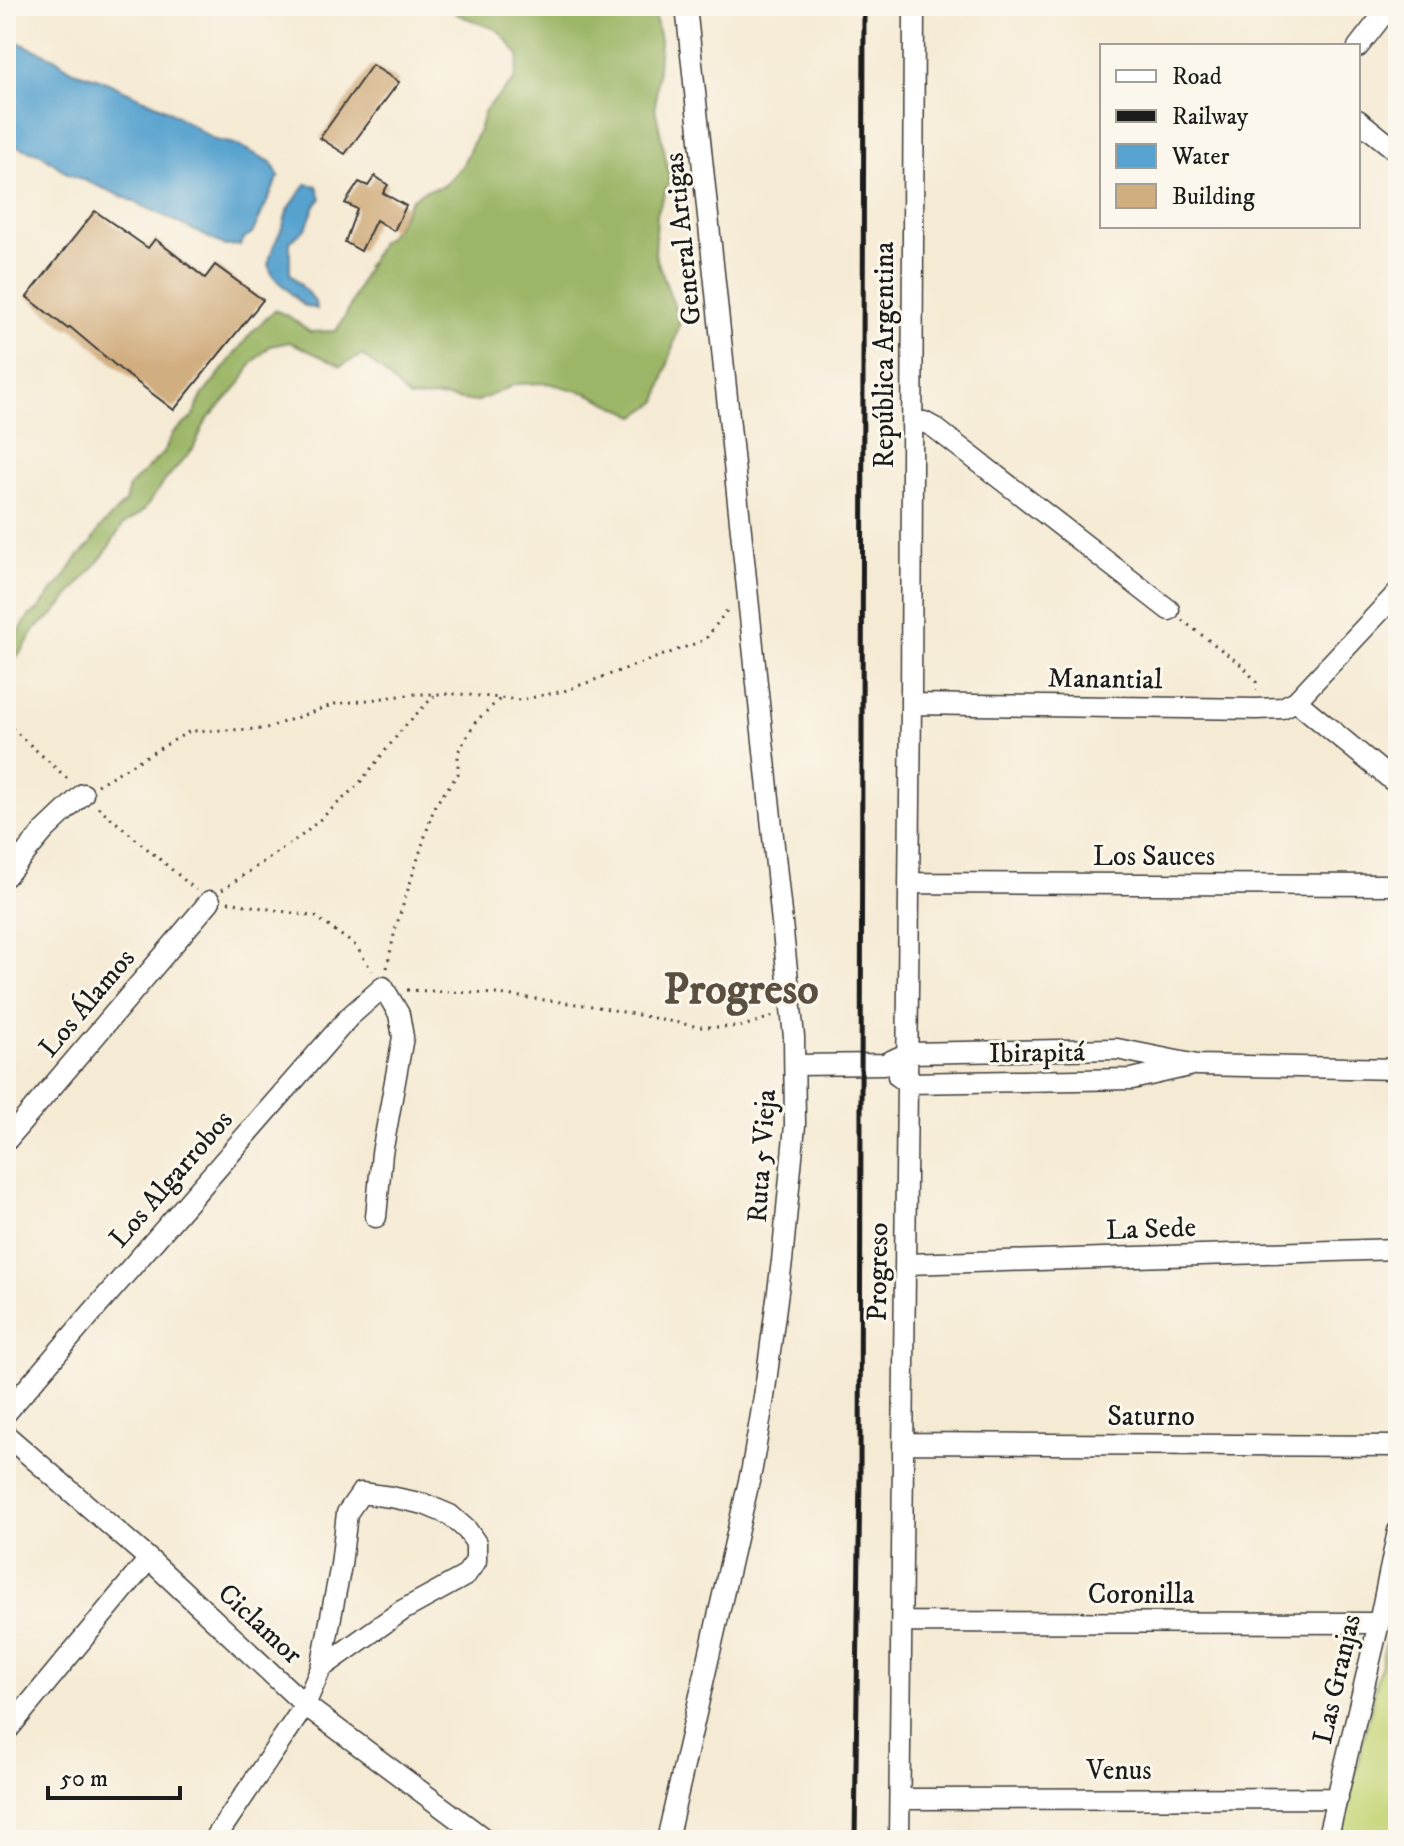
<svg xmlns="http://www.w3.org/2000/svg" width="1404" height="1846" viewBox="0 0 1404 1846" font-family="'IM FELL DW Pica',serif">
  <rect width="100%" height="100%" fill="#fbf7ec"/>
  <filter id="ink" filterUnits="userSpaceOnUse"><feTurbulence type="fractalNoise" baseFrequency=".0125" numOctaves="2"/><feDisplacementMap in="SourceGraphic" scale="16" xChannelSelector="R" yChannelSelector="G"/><feConvolveMatrix kernelMatrix="1 2 1 2 8 2 1 2 1" color-interpolation-filters="sRGB"/></filter>
  <filter id="wash" filterUnits="userSpaceOnUse"><feTurbulence type="fractalNoise" baseFrequency=".006" numOctaves="4" result="noise"/><feDisplacementMap in="SourceGraphic" scale="32" xChannelSelector="R" yChannelSelector="G"/><feGaussianBlur stdDeviation="1.8" result="paint"/><feColorMatrix in="noise" values="0 0 0 0 0 0 0 0 0 0 0 0 0 0 0 0 0 1.4 0 .05"/><feComposite in="paint" operator="in"/></filter>
  <g filter="url(#wash)">
    <rect width="100%" height="100%" fill="#f5ead4"/>
    <path fill="#c5d577" stroke="#70784a" stroke-width="2" d="M1398,1591V1840H1340Z"/>
    <path fill="#9cb668" stroke="#5c6942" stroke-width="2" d="M448,6H653L660,41L655,108L670,179L657,214L655,254L680,322L657,402L636,416L587,393L548,383L516,384L476,402L442,397L409,398L381,370L362,355L341,366L290,342L270,346L252,363L241,383L206,421L193,449L167,478L143,511L123,525L103,556L54,614L35,629L24,648L12,662L6,672V652L29,616L39,609L53,590L65,577L77,558L89,546L100,528L125,502L129,487L164,452L173,433L192,418L202,396L252,332L275,310L290,317L310,332L336,331L347,313L368,265L381,242L396,228L412,199L424,191L444,186L462,166L479,130L485,110L515,79L519,55L498,30L458,15Z"/>
    <path fill="#57a2cf" stroke="#3a5f76" stroke-width="2" d="M6,37L54,58L73,71L97,78L164,108L215,140L235,144L271,162L279,176L252,234L244,239L240,245L226,246L131,200L67,173L41,154L6,143Z
      M306,184L317,186L321,198L314,208L306,228L290,242V273L314,300L317,309L303,305L273,276L268,265L273,247L283,226L287,211Z"/>
    <g id="blocks">
      <path fill="#d1ae80" d="M372,65L399,82L345,154L320,138Z
        M375,176L388,185L383,193L406,206L394,231L376,220L361,251L345,242L357,209L345,203L359,182L368,186Z
        M95,211L148,248L155,239L205,278L215,265L263,300L174,410L121,370L70,327L68,329L27,297Z"/>
    </g>
  </g>
  <g filter="url(#ink)">
    <use href="#blocks" fill-opacity="0" stroke="#3d3b38" stroke-width="2"/>
    <g fill="none" stroke-linecap="round" stroke-linejoin="round">
      <defs>
        <path id="minor" d="M1358,47L1390,6
          M1358,120L1398,152
          M912,425L924,422L935,428L1169,610
          M1296,701L1398,785
          M911,704L1256,709L1282,708L1296,701L1398,592
          M6,876L44,831L83,794
          M909,883L1398,885
          M796,1065L884,1064L908,1053L1117,1049L1197,1065L1398,1069
          M898,1076L908,1083L1132,1079L1189,1066
          M6,1141L210,901
          M906,1264L1398,1249
          M6,1413L89,1316L349,1017L383,987L399,1014L403,1037L382,1153L376,1217
          M6,1435L149,1559L305,1705L486,1840
          M904,1443L1398,1446
          M902,1622L1379,1623
          M6,1732L149,1559
          M901,1799L1338,1798
          M214,1840L305,1705L321,1668L341,1565L347,1513L361,1493L391,1497L424,1504L450,1515L467,1530L476,1543V1561L465,1576L403,1610L321,1668
          M667,1840L752,1468L764,1397L782,1261L795,1125L794,1037L686,6
          M899,1840L911,704L914,6
          M1327,1840L1379,1623L1398,1531"/>
      </defs>
      <use href="#minor" stroke="#3d3b38" stroke-width="23"/>
      <path stroke="#3d3b38" stroke-width="3" stroke-dasharray="2 6" stroke-linecap="butt" d="M1182,620L1244,667L1256,682V690
        M6,723L69,780
        M97,785L190,731L264,729L335,704L416,694H460L520,700L564,691L705,640L730,606
        M98,807L196,890
        M222,890L304,834L358,785L404,727L436,694
        M228,902L316,917L356,946L372,971
        M387,968L395,930L435,805L458,774V752L476,721L501,698
        M407,990L497,994L593,1006L699,1027H740L774,1016"/>
      <use href="#minor" stroke="#fff" stroke-width="20"/>
      <path stroke="#1c1c1c" stroke-width="5" d="M855,1840L860,1474L864,6"/>
    </g>
  </g>
  <g text-anchor="middle" dominant-baseline="central" stroke-width="6" stroke-linejoin="round" paint-order="stroke">
    <g font-size="28" fill="#1c1c1c" stroke="#fbf7ec">
      <text transform="translate(683 239) rotate(-96)">General Artigas</text>
      <text transform="translate(884 355) rotate(-90)">República Argentina</text>
      <text transform="translate(1105 679) rotate(1)">Manantial</text>
      <text x="1154" y="856">Los Sauces</text>
      <text transform="translate(87 1003) rotate(-50)">Los Álamos</text>
      <text transform="translate(1037 1053) rotate(-1)">Ibirapitá</text>
      <text transform="translate(762 1156) rotate(-86)">Ruta 5 Vieja</text>
      <text transform="translate(171 1179) rotate(-49)">Los Algarrobos</text>
      <text transform="translate(1151 1229) rotate(-2)">La Sede</text>
      <text transform="translate(878 1272) rotate(-89)">Progreso</text>
      <text x="1151" y="1416">Saturno</text>
      <text x="1141" y="1594">Coronilla</text>
      <text transform="translate(260 1624) rotate(43)">Ciclamor</text>
      <text transform="translate(1337 1679) rotate(-77)">Las Granjas</text>
      <text x="1119" y="1770">Venus</text>
    </g>
    <g font-size="44" font-weight="bold" fill="#5b4f3f" stroke="#fbf7ec">
      <text x="741" y="990">Progreso</text>
    </g>
  </g>
  <rect width="1404" height="1846" fill="none" stroke="#fbf7ec" stroke-width="32"/>
  <rect x="1100" y="44" width="260" height="184" fill="#fbf7ec" stroke="#a29f99" stroke-width="2"/>
  <rect x="1116" y="70" width="40" height="12" fill="#ffffff" stroke="#a29f99" stroke-width="2"/>
  <text x="1172" y="84" font-size="24" fill="#1c1c1c">Road</text>
  <rect x="1116" y="110" width="40" height="12" fill="#1c1c1c" stroke="#a29f99" stroke-width="2"/>
  <text x="1172" y="124" font-size="24" fill="#1c1c1c">Railway</text>
  <rect x="1116" y="144" width="40" height="24" fill="#57a2cf" stroke="#a29f99" stroke-width="2"/>
  <text x="1172" y="164" font-size="24" fill="#1c1c1c">Water</text>
  <rect x="1116" y="184" width="40" height="24" fill="#d1ae80" stroke="#a29f99" stroke-width="2"/>
  <text x="1172" y="204" font-size="24" fill="#1c1c1c">Building</text>
  <path d="M48 1786v12h132v-12" fill="none" stroke="#1c1c1c" stroke-width="4"/>
  <text x="60" y="1786" font-size="24" fill="#1c1c1c" stroke="#fbf7ec" stroke-width="6" paint-order="stroke">50 m</text>
</svg>
